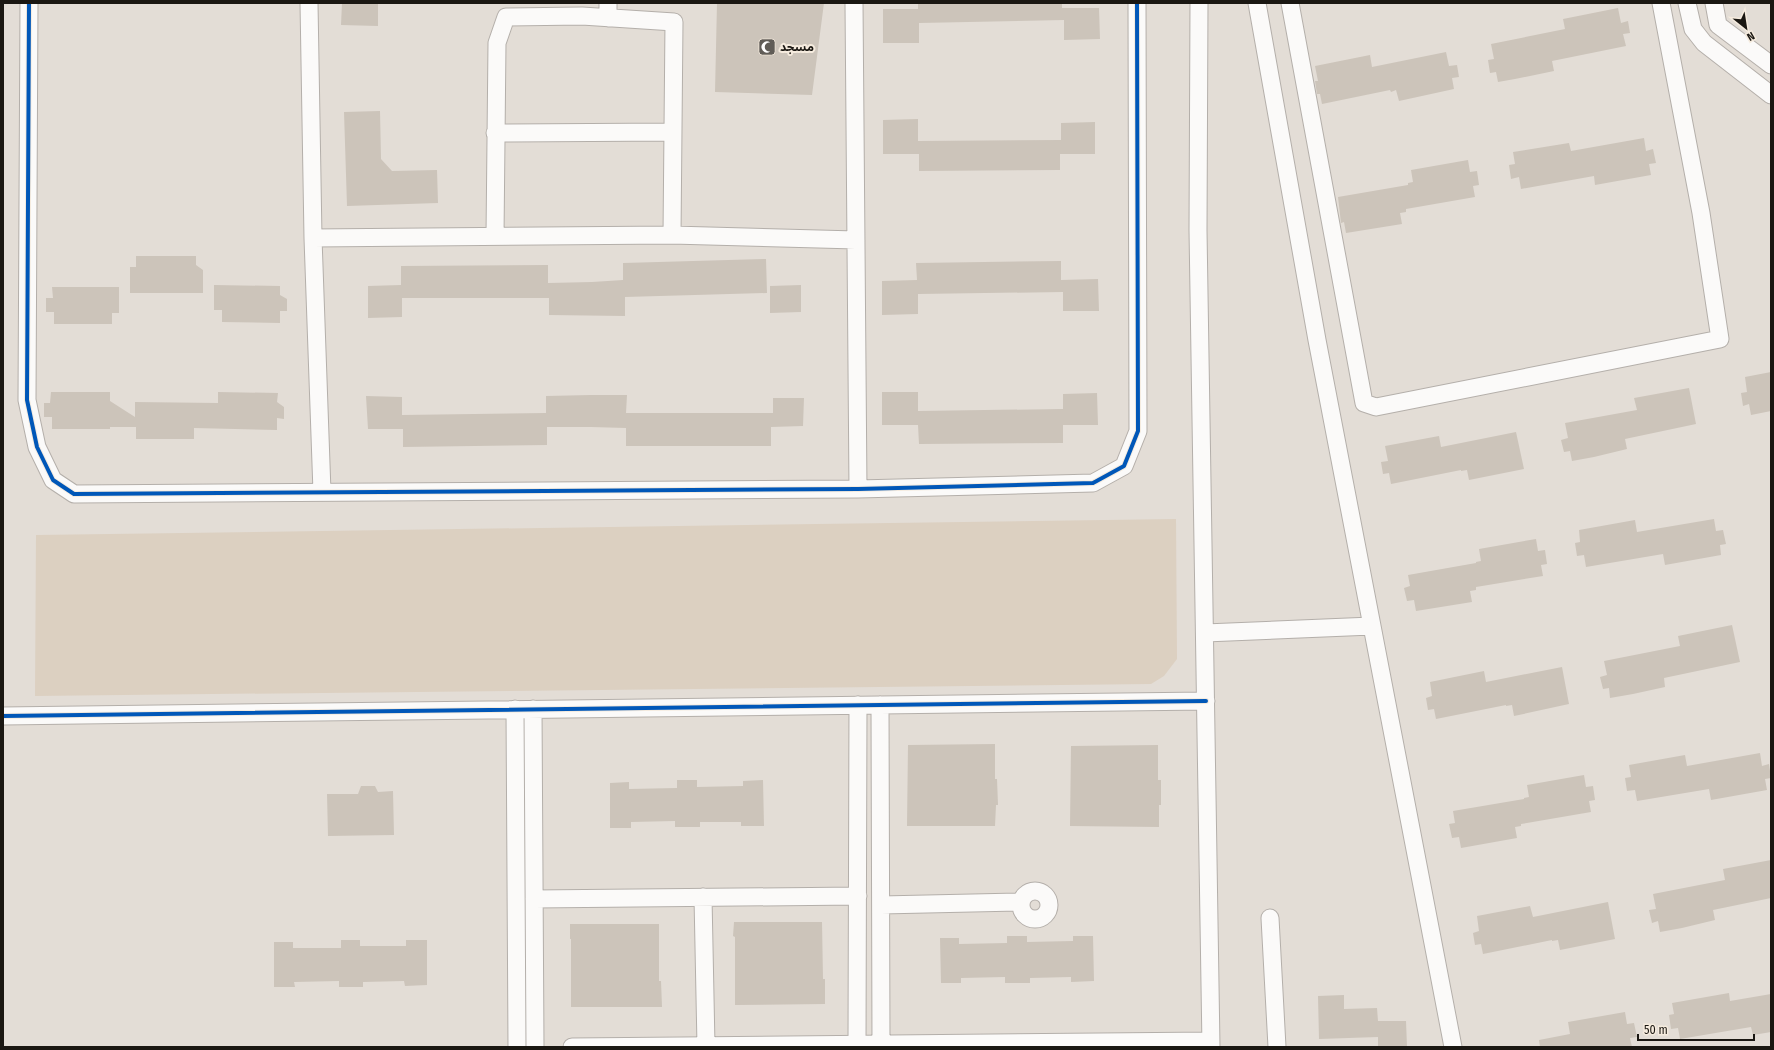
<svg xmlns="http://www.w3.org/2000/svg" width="1774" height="1050" viewBox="0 0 1774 1050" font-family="'Fira Sans Condensed','Noto Sans Arabic',sans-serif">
  <rect width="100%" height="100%" fill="#e3ddd6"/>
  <path fill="#dcd0c1" d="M1176,519L1177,659L1164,676L1151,684L35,696L36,535Z"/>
  <path fill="#ccc4ba" d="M342,3H378V26L341,25Z
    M717,3H824L812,95L715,92Z
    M918,3H1062V8H1099L1100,39L1064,40V20L919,23V43H883V9H918Z
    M1618,8L1621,23L1628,21L1630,33L1623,34L1626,46L1552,61L1554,71L1515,79L1498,82L1496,72L1490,73L1488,60L1494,59L1491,44L1565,29L1563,19Z
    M1446,52L1449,66L1457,65L1459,77L1452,78L1454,89L1399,101L1396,90L1391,92L1390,90L1322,104L1320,94H1317L1315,81H1318L1315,66L1370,55L1372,67Z
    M380,111L381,159L392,171L437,170L438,203L347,206L344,112Z
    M918,119V141L1061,140V123L1095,122V154H1060V170L919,171V154H883V120Z
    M1644,138L1646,151L1653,149L1656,163L1649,164L1651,175L1595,185L1594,176L1521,189L1519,177L1511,179L1509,165L1515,164L1513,152L1569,143L1571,151Z
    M1468,160L1470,172L1477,171L1479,185L1473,186L1475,197L1406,209V212L1400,213L1402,224L1346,233L1344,222L1341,223L1338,197L1408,185V183L1413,182L1411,170Z
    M136,256H196V265L203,270V293H130V267H136Z
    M766,259L767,293L625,297V316L549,315V298H402V317L368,318V286L401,285V266L548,265V283L592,282L623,280V263Z
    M1061,261V280L1098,279L1099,311H1063V292L918,294V314L882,315V281L917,280L916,263Z
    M214,285L280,286V295L287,299V311H280V323L222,322V310H214Z
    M801,285V312L770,313V286Z
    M52,287H119V313H112V324H54V312H46V298H53Z
    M1771,372V411L1751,415L1749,404L1743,406L1741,393L1747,392L1745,377Z
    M1689,388L1696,424L1625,439L1627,449L1594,457L1572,461L1570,451L1564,452L1561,440L1568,438L1565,423L1637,410L1634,398Z
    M51,392H110V401L135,417V402L218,403V392L278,393L277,402L284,407V419L277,418V430L194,428V439H136V427H110V429H52V417H44V403H50Z
    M882,392H918V411L1063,409V394L1097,393L1098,425H1063V443L919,444L918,425H882Z
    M591,395H627L626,413H773V398H804L803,426L771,427V446H626V428L591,427H547V445L403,447V429H368L366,396L402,397V415L546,413V396Z
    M1516,432L1524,469L1469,480L1467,470L1461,471V470L1391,484L1389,473L1383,474L1381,462L1388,461L1385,446L1439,436L1441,447Z
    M1714,519L1716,531L1723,530L1726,544L1720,545L1721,555L1665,565L1663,554L1586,567L1584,555L1577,556L1575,543L1580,542L1579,530L1635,520L1637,532Z
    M1536,539L1538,551L1545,550L1547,564L1541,565L1543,576L1476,587V590L1470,591L1472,602L1416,611L1414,600L1407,601L1404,588L1410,586L1408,575L1476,563V562L1481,561L1479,549Z
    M1732,625L1740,662L1664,678L1665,687L1633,694L1610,698L1609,688L1603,689L1600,677L1607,675L1604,661L1680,646L1678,636Z
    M1562,667L1569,704L1514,716L1512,705L1506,706V705L1436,719L1434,709L1428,710L1426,698L1432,696L1430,682L1484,671L1486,682Z
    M995,744V779H997L998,805H996L995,826H907L908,745Z
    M1158,745V780H1161V805H1159V827L1070,826L1071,746Z
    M1760,753L1762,766L1769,764L1771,778L1765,779L1767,790L1711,800L1709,789L1637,801L1635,790L1627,791L1625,778L1631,777L1629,765L1685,755L1687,766Z
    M1584,775L1586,787L1593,786L1595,800L1589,801L1591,812L1521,824V826L1515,827L1517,838L1461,848L1459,837L1452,838L1449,824L1455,823L1453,811L1524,799V798L1529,797L1527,785Z
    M677,780H697V787L743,786V781L763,780L764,826H741V822H700V827H675V821L631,822V828H610V783L629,782V789L677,788Z
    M361,786H375L378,792L393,791L394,835L328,836L327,794H358Z
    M1771,860V898L1713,910L1715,920L1682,928L1660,932L1658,921L1652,923L1649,910L1656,909L1653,894L1725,880L1723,869Z
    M1608,902L1615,939L1560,950L1558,940L1552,941V940L1483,954L1481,944L1475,945L1473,933L1479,931L1477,916L1530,906L1533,917Z
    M734,922H822L823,979H825V1004L735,1005V937L733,936Z
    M570,924H659V981H661L662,1007H571V939H570Z
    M1007,936H1027V942L1073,941V936H1093L1094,981L1071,982V977L1030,978V983H1005V977L961,978V983H941L940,938H959V944L1007,943Z
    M341,940H360V946H406V940H427V985L405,986L404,981L363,982V987H339V981L294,982L295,987H274V942H293V948H341Z
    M1729,993L1730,1001L1771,994V1032L1753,1035L1751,1027L1680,1039L1678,1028L1671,1029L1669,1015L1674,1014L1672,1003Z
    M1344,995V1009L1377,1008L1378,1021H1406L1407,1047H1378V1037L1319,1039L1318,996Z
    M1625,1012L1627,1024L1634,1023L1637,1037L1630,1038L1632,1047H1540L1539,1040L1570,1034L1568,1022Z"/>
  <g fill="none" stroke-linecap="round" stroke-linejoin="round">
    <defs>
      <path id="minor" d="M29,3L27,400L37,447L53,480L74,494L858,489L1093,483L1124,466L1138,431L1137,3
        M309,3L313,238L322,492
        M608,3V18
        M854,3L858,489
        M1199,3L1198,230L1211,1047
        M1257,3L1317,340L1453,1047
        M1290,3L1364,403L1376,407L1720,339L1701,213L1661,3
        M1687,3L1693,29L1704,43L1771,95
        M1714,3L1718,25L1771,65
        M495,133L673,132
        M495,236L497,43L506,17L582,16L674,22L672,235
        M313,238L672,235L856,240
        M1205,633L1372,626
        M880,705L881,1044
        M515,709L517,1047
        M533,709L535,1047
        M3,716L1206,701
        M1021 905a14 14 0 1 1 28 0a14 14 0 1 1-28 0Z
        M703,897L706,1046
        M534,899L858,896
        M881,905L1021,902
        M1270,918L1277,1047
        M857,1044L858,705
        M572,1047L1211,1041"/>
    </defs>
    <use href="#minor" stroke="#b4afaa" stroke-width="19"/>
    <use href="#minor" stroke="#fbfaf9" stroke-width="17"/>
    <defs>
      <path id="cycleway" d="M29,3L27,400L37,447L53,480L74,494L858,489L1093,483L1124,466L1138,431L1137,3
        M3,716L1206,701"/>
    </defs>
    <use href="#cycleway" stroke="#f5ebde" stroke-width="6"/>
    <use href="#cycleway" stroke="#0057b8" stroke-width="4"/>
  </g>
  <defs>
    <symbol id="mosque-square" viewBox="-11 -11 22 22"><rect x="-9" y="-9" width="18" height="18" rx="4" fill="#605c57" stroke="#f5ebde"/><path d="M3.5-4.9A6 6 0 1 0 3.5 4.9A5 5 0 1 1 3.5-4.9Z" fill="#fff"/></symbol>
  </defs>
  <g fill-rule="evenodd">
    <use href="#mosque-square" x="757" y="37" width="20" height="20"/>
  </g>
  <g text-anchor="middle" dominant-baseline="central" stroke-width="4" stroke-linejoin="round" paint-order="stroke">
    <g font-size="12" font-weight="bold" fill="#1a1712" stroke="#f5ebde" text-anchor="start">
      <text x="780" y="47">مسجد</text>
    </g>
  </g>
  <rect width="1774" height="1050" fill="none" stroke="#1a1712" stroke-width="8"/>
  <g transform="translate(1746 28) rotate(150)" stroke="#f5ebde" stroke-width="3" paint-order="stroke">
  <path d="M0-3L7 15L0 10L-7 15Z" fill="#1a1712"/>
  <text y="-6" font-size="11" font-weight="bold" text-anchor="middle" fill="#1a1712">N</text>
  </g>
  <path d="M1638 1034v6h116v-6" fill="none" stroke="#1a1712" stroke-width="2"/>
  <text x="1644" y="1034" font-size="12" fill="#1a1712" stroke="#f5ebde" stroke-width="3" paint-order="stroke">50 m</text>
</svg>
